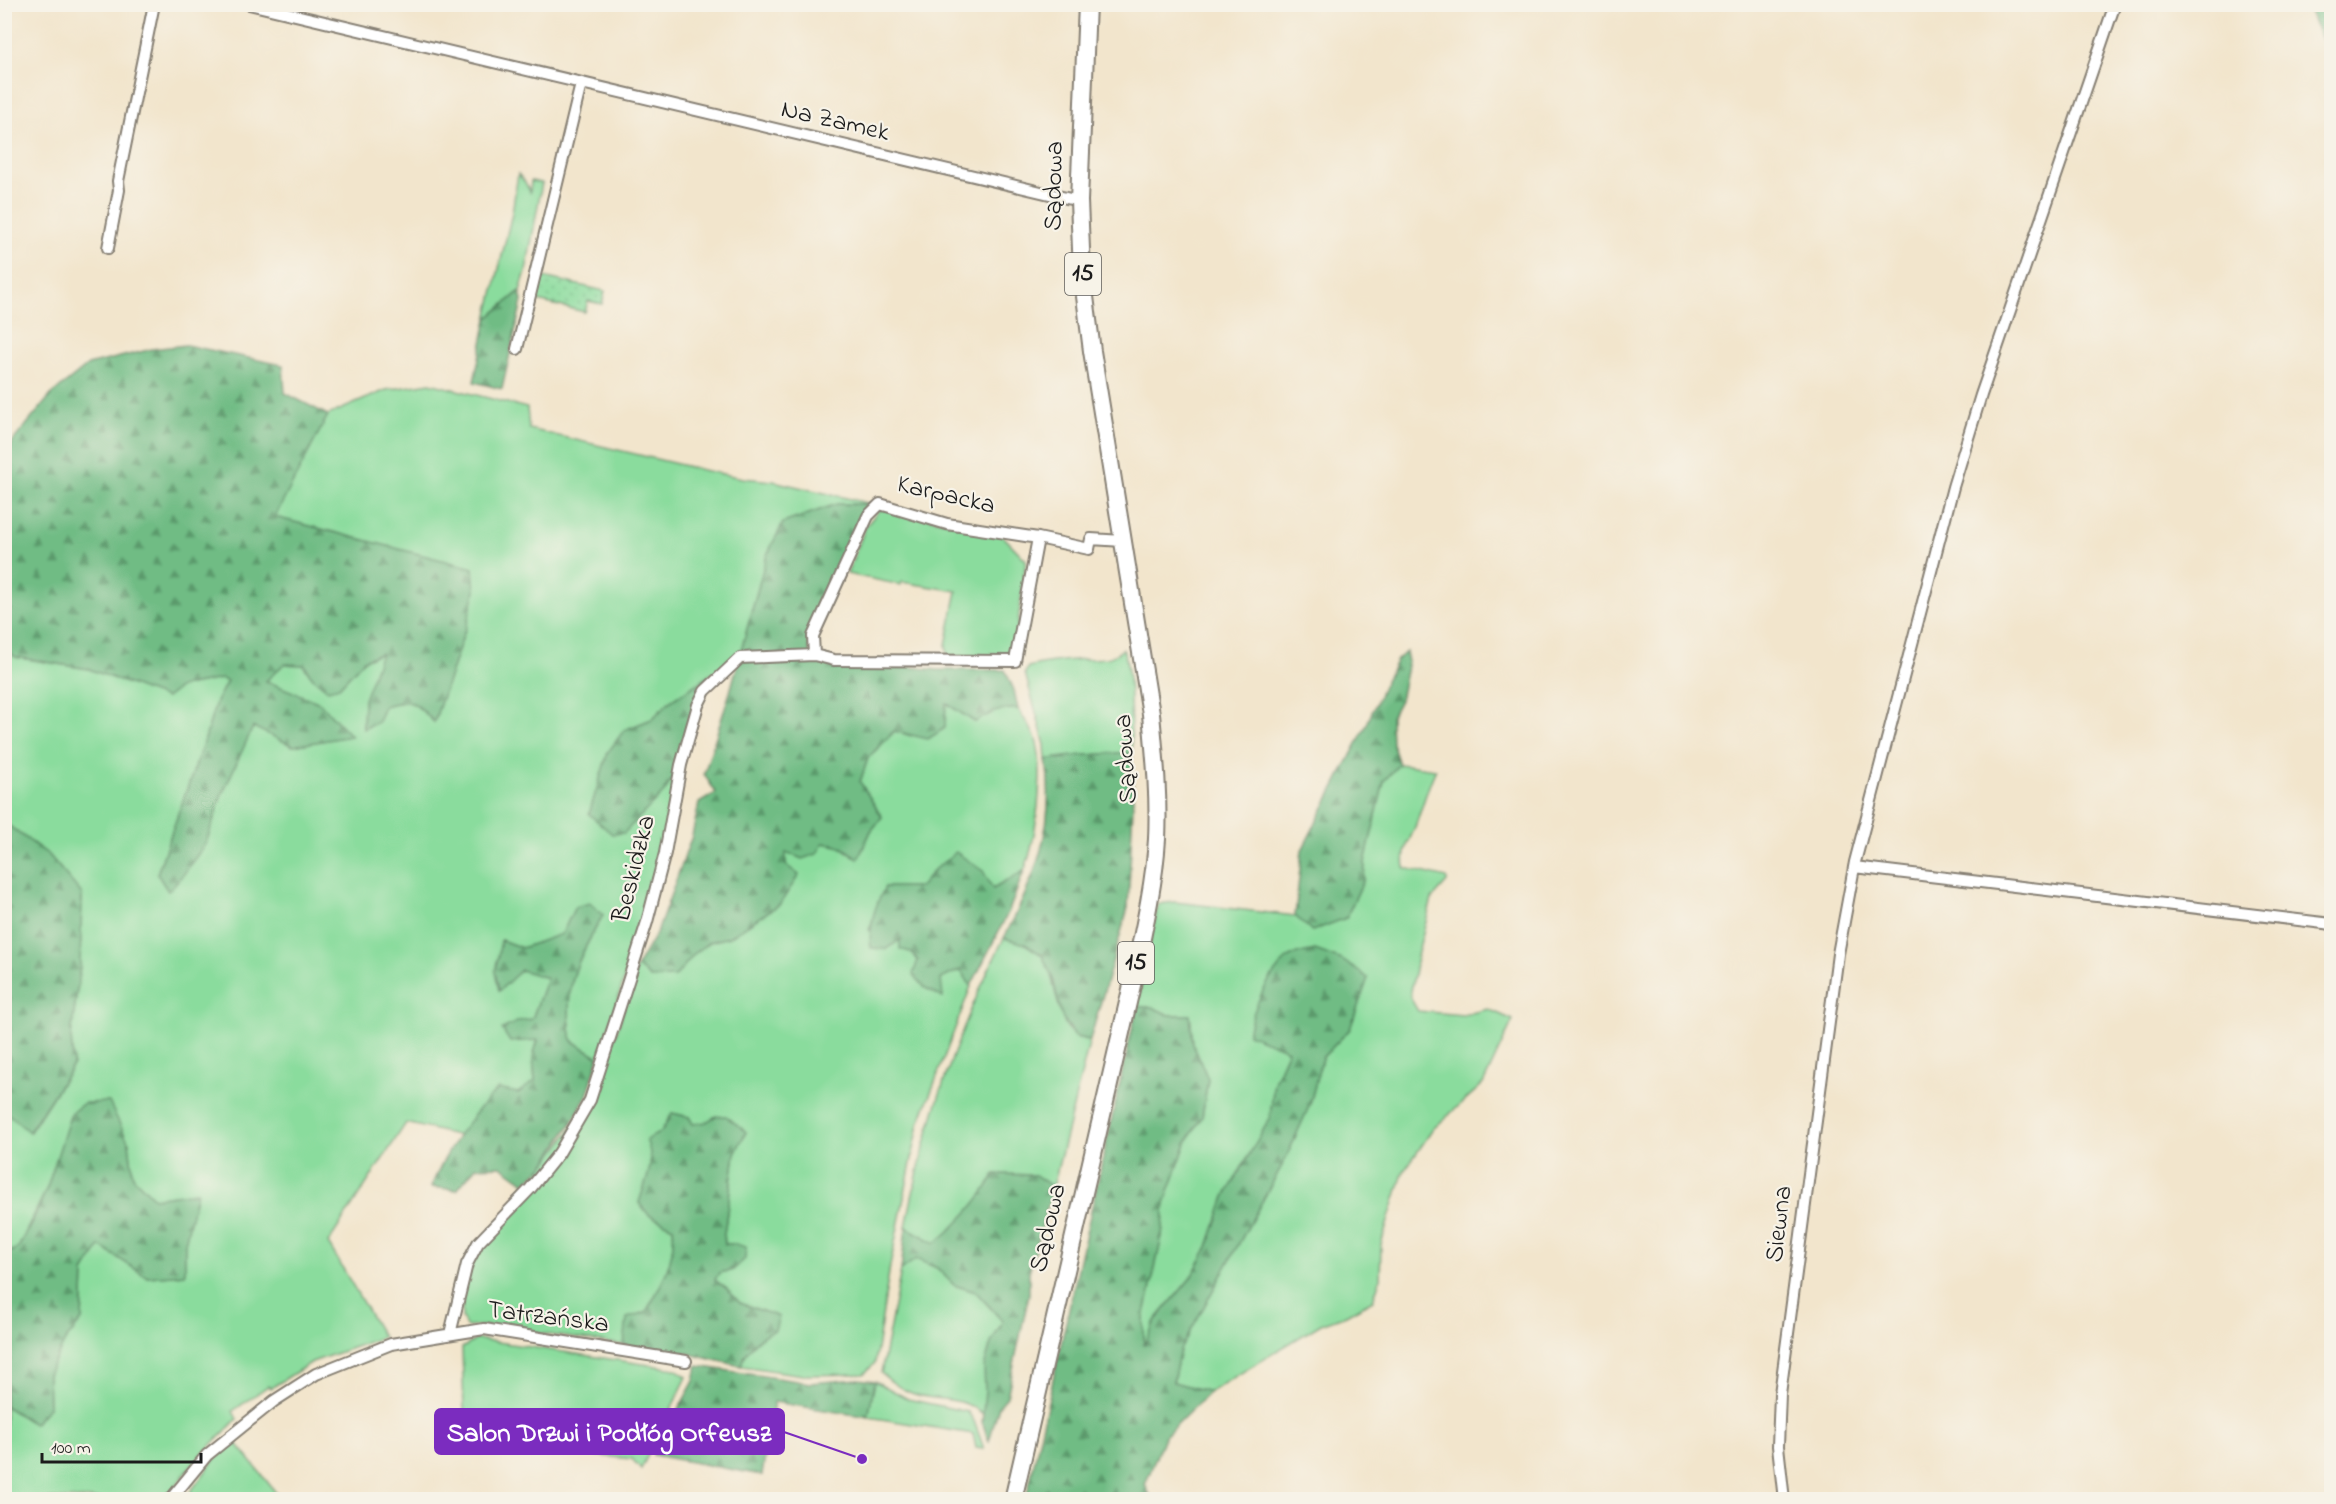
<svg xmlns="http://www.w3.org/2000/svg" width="2336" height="1504" viewBox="0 0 2336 1504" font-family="'Indie Flower',sans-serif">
  <defs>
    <pattern id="forest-firs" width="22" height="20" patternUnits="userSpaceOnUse" patternTransform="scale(1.5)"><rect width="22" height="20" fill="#6fbc84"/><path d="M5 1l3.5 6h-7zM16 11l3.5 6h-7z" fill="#5a986b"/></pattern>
    <pattern id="garden-dots" width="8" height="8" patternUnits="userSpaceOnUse" patternTransform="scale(1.5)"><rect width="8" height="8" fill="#8adc9d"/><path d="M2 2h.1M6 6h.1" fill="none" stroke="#76bc87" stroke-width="1.8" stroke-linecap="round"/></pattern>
  </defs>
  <rect width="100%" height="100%" fill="#f7f3e8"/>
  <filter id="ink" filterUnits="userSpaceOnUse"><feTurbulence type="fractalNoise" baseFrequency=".0167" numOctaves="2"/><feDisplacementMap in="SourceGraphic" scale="12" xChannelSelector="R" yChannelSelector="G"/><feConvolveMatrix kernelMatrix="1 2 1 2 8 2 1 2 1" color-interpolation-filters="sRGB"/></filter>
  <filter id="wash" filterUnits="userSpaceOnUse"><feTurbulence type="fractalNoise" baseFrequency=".008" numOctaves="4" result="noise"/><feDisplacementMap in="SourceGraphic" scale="24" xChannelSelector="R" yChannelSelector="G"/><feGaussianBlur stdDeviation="1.35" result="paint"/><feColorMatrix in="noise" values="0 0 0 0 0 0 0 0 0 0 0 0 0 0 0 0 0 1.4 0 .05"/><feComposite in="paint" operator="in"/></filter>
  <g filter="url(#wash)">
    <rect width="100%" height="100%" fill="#f2e5cc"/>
    <path fill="#8adc9d" stroke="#537c5c" stroke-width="1.5" d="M518,174L525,182L530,192L531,181L542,183L526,271L520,291L487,319L512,213Z
      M430,383L527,408L529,429L707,471L743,478L773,481L872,504H837L783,523L767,555L740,655L669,702L652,719L624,730L676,772L660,859L639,933L599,1057L572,1041C562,986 577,962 603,915L575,907L562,934L522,948L501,940L499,990L521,970L547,978L532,1019L519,1021L538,1040L533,1057L535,1082L518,1093L480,1107L460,1136L406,1123L328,1243L383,1337L312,1362L271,1388L268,1386L233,1411L237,1419L189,1468L166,1499H5V1406L34,1424L49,1407L48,1374L65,1341L82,1320L84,1272L100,1245L147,1277L185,1274V1243L197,1192L154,1198L133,1177L129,1143L47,1188L18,1248L5,1255V1111L30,1132L73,1065L71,1037L80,966L82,895L49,855L5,823L4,659L7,650L15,657L89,669L166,698L180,687L221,679L227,681L216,702L206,736L157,874L206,843L221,797L253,726L293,746L351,735L289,691L266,681L284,664L303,665L313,678L339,687L364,660L382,653L364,700L363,729L378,722L384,706C415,698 412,702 434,722L467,624L473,568L274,517L328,415L386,390Z
      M891,509L1002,535L1026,560L1016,638L1005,656L948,657L946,645L957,591L902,582L901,585L847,574L866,526L879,510Z
      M1123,649C1133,675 1129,722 1132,752L1073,756L1046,760L1045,745L1025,673L1028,667C1054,660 1079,660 1106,658C1113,657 1118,653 1123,649Z
      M946,703L975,722C989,714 1001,707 1018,709C1023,718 1031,727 1035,737C1046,766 1036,842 1024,871L993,889L935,869L920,887H885C878,901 875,915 869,930L901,939L918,960L941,979L961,969L971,986L919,1124L890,1266L875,1363L864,1374L803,1375L741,1366L744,1354L779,1317L740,1303L727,1289L715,1280L718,1273L733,1270L746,1248L735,1244H725L724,1234L735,1153L746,1132L716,1116L707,1123L693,1124L689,1117L672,1113L661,1132L650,1147L651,1171L639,1203L649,1215L673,1227C676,1260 662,1285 646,1312L628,1319L624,1345L486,1326L466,1327L462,1317V1306L466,1278L477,1251L509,1213L594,1099L603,1076L637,966L675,977L694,954L710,942L729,937L780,904L786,865L785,851L816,854L823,843L839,846L858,859L871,831L882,817L860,782L868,758L895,731L911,736Z
      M1399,764L1436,769C1427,788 1422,808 1415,827C1409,842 1402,851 1405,868L1447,878V882L1432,899L1418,952L1410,997L1418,1011L1463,1015L1488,1009L1513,1020L1483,1084L1433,1129L1403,1173L1381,1244L1380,1279L1373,1300L1346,1315L1321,1324L1210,1392L1173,1382L1180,1350L1285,1160L1310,1104L1322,1058L1350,1029L1276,1044L1288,1050L1274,1082L1270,1118L1225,1197L1208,1247L1190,1279L1155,1321L1144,1348V1318L1162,1236L1165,1203L1186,1143L1202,1117L1208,1079L1193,1044L1190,1015H1169L1152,1007H1137L1158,904L1175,902L1295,916L1312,931L1346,918L1364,879L1365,862L1384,781Z
      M1004,938C1016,941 1034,944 1042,955C1057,975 1055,1023 1076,1037C1079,1039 1086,1039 1090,1040L1053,1187L1035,1175L995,1174C980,1200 959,1224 935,1243L906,1227C925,1126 958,1029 1004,938Z
      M916,1259L937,1268L954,1285L976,1292L1003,1322L991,1343L983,1414C961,1395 939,1402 914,1394C901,1390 891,1382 881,1373L901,1270Z
      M477,1339L676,1369L687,1377L641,1469L632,1459L465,1443L462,1348Z
      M875,1381L908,1399L968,1412L974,1421L984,1449L976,1448L973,1434L868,1417Z
      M235,1441L281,1499H185L214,1460Z"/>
    <path fill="url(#forest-firs)" stroke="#466c50" stroke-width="1.5" d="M2306,5H2331V58Z
      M520,291L522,301L502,389L474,382L487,319Z
      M186,345L283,365L285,393L328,415L275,517L473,568L475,591L467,624L434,722C414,701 413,698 384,706L378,722L363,729L364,700L381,653L364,660L339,687L328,690L313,678L303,665L284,664L266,681L320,703L351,736L293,746L253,727L221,797L206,843L183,875L168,891L157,874L206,736L216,702L227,681L221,679L180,687L166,698L89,669L15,657L5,647L4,467L12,442L51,395L88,365L152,349Z
      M837,504H872L808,640L811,660L844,666L889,665L939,670H1005L1014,690L1018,709C1001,707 989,714 975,722L946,703L945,728L928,739L894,731L868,758L860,782L882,817L871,831L858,859C848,848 837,845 823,843L817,854L802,859L786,852V865L799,875L780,904L729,937L709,942L694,954L675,977L650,978L637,966L658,930L692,836L699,803L716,793L704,774L730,692L767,555L783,523Z
      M1406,652L1408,662L1400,700L1391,717L1392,743L1399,764L1384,781L1365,862L1364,879L1346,918L1312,931L1295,916L1302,850L1366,726L1384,684L1397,660Z
      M709,676L695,703L676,772L665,791L624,833L612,834L589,814L608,752L624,730L652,719L669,702Z
      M1132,752L1133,806L1128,908L1090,1040L1076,1037L1062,1017L1053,979L1042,955L1025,944L1004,938C1035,878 1056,828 1046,760L1072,756Z
      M5,823L49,855L82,894L80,966L71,1037L73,1065L29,1132L5,1111Z
      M956,852L983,871L993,889L1024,871L1009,911L971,986L960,970L941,979L943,998L925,988L913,974L918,960L910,952L900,949V940L886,949L871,948C868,928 875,905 885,887H920L935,869Z
      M590,903L603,915C577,961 562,986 572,1041L599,1057L587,1096L572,1122L545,1164L525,1183L501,1166L476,1167L457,1190L431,1187C446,1151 470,1116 498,1089L518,1093L535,1081L533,1057L538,1040L510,1042L502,1029L519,1021L532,1019L547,978L521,970L499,991L495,972L501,940L522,948L562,934L575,907Z
      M1315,950L1342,960L1368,978L1350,1029L1322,1058L1310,1104L1285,1160L1180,1350L1173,1382L1210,1392L1164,1437L1145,1485L1152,1499H1026L1137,1007H1152L1169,1015H1190L1193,1044L1208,1079L1202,1117L1186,1143L1165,1203L1162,1236L1144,1318V1346L1155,1321L1190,1279L1208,1247L1225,1197L1270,1118L1274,1082L1288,1050L1248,1034C1253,1008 1267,976 1288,958C1294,953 1307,952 1315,950Z
      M109,1102L129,1143L133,1177L154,1198L197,1192L185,1243V1274L147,1277L100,1246L84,1272L82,1320L65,1341L48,1374L49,1407L34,1424L5,1406V1255L18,1248L31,1224L47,1188L71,1113L84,1103Z
      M672,1113L689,1117L693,1124L706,1122L716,1116H726L746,1132L735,1153L724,1234L725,1244H735L746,1247L745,1259L733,1270L719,1273L715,1280L727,1289L740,1303L779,1317L775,1330C759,1335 745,1351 741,1366L685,1353L624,1345L627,1318L646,1312C662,1285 676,1259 673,1227L649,1215L639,1203C645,1181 657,1163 646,1140L661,1132Z
      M995,1174L1035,1175L1053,1187L1029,1272V1294L1007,1397L999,1406L989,1441L982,1422L985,1391L984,1367L991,1343L1003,1321L976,1292L954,1285L937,1268L916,1259L901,1270L906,1227L935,1243C959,1224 980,1200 995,1174Z
      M697,1366L810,1383L858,1379L875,1381L868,1417L774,1402L762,1475L653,1455L694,1381Z"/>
    <path fill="url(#garden-dots)" stroke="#537c5c" stroke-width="1.5" d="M539,276L605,291L602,304L588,301L585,312L533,300Z"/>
  </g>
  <g filter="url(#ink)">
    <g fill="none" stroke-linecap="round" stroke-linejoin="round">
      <defs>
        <path id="street" d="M249,4L1079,201
          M108,248L119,190L118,181L154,4
          M517,349L581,84
          M814,655L813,636L868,516L880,504L947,524L1038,538L1089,549L1091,539L1123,541
          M1854,867L2332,924
          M450,1334L467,1264L478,1243L530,1189L559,1153L590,1100L647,922L665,853L681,765L698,705L705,691L740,658L814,655L834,660L1015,661L1038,538
          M170,1500L207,1455L274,1401L316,1374L391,1344L484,1329L686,1361
          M1784,1500L1778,1446L1780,1394L1838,954L1855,862L1953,487L1981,395L2115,4"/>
        <path id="primary" d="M1013,1500L1132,985C1142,937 1154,888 1157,839C1159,797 1155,756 1151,714L1092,351L1082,273L1079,201L1087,4"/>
      </defs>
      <use href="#street" stroke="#878074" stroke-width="14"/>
      <use href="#primary" stroke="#878074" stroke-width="20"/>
      <use href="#street" stroke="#fff" stroke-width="10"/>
      <use href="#primary" stroke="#fff" stroke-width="16"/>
    </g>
  </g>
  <g text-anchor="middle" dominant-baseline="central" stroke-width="4.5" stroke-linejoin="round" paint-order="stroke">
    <g fill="#f7f3e8" stroke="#5e5c59" stroke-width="1.5">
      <rect x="1065" y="253" width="36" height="42" rx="4.5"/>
      <rect x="1118" y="942" width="36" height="42" rx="4.5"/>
    </g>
    <g font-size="24" font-weight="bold" fill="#1c1c1c">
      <text x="1083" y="274">15</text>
      <text x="1136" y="963">15</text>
    </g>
    <g font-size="26" fill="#1c1c1c" stroke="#f7f3e8">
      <text transform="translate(835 122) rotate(13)">Na Zamek</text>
      <text transform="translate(1055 186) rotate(-89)">Sądowa</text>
      <text transform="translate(946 496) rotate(13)">Karpacka</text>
      <text transform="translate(1127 759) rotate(-94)">Sądowa</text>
      <text transform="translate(635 869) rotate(-76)">Beskidzka</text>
      <text transform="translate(1780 1224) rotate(-83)">Siewna</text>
      <text transform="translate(1049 1228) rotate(-77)">Sądowa</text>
      <text transform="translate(548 1318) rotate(7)">Tatrzańska</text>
    </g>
  </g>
  <path fill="none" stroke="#7b2cbf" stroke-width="2" d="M862 1459L784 1432"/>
  <circle fill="#7b2cbf" stroke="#f7f3e8" stroke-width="2" cx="862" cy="1459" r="6"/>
  <rect fill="#7b2cbf" stroke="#7b2cbf" stroke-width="2" x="435" y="1409" width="349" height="45" rx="6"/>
  <g font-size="27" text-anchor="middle" font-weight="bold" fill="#fff">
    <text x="609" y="1441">Salon Drzwi i Podłóg Orfeusz</text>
  </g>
  <rect width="2336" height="1504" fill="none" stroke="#f7f3e8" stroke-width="24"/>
  <path d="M42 1453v9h159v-9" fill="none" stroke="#1c1c1c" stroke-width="3"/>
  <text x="51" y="1453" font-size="18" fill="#1c1c1c" stroke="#f7f3e8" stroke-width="4.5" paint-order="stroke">100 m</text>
</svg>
